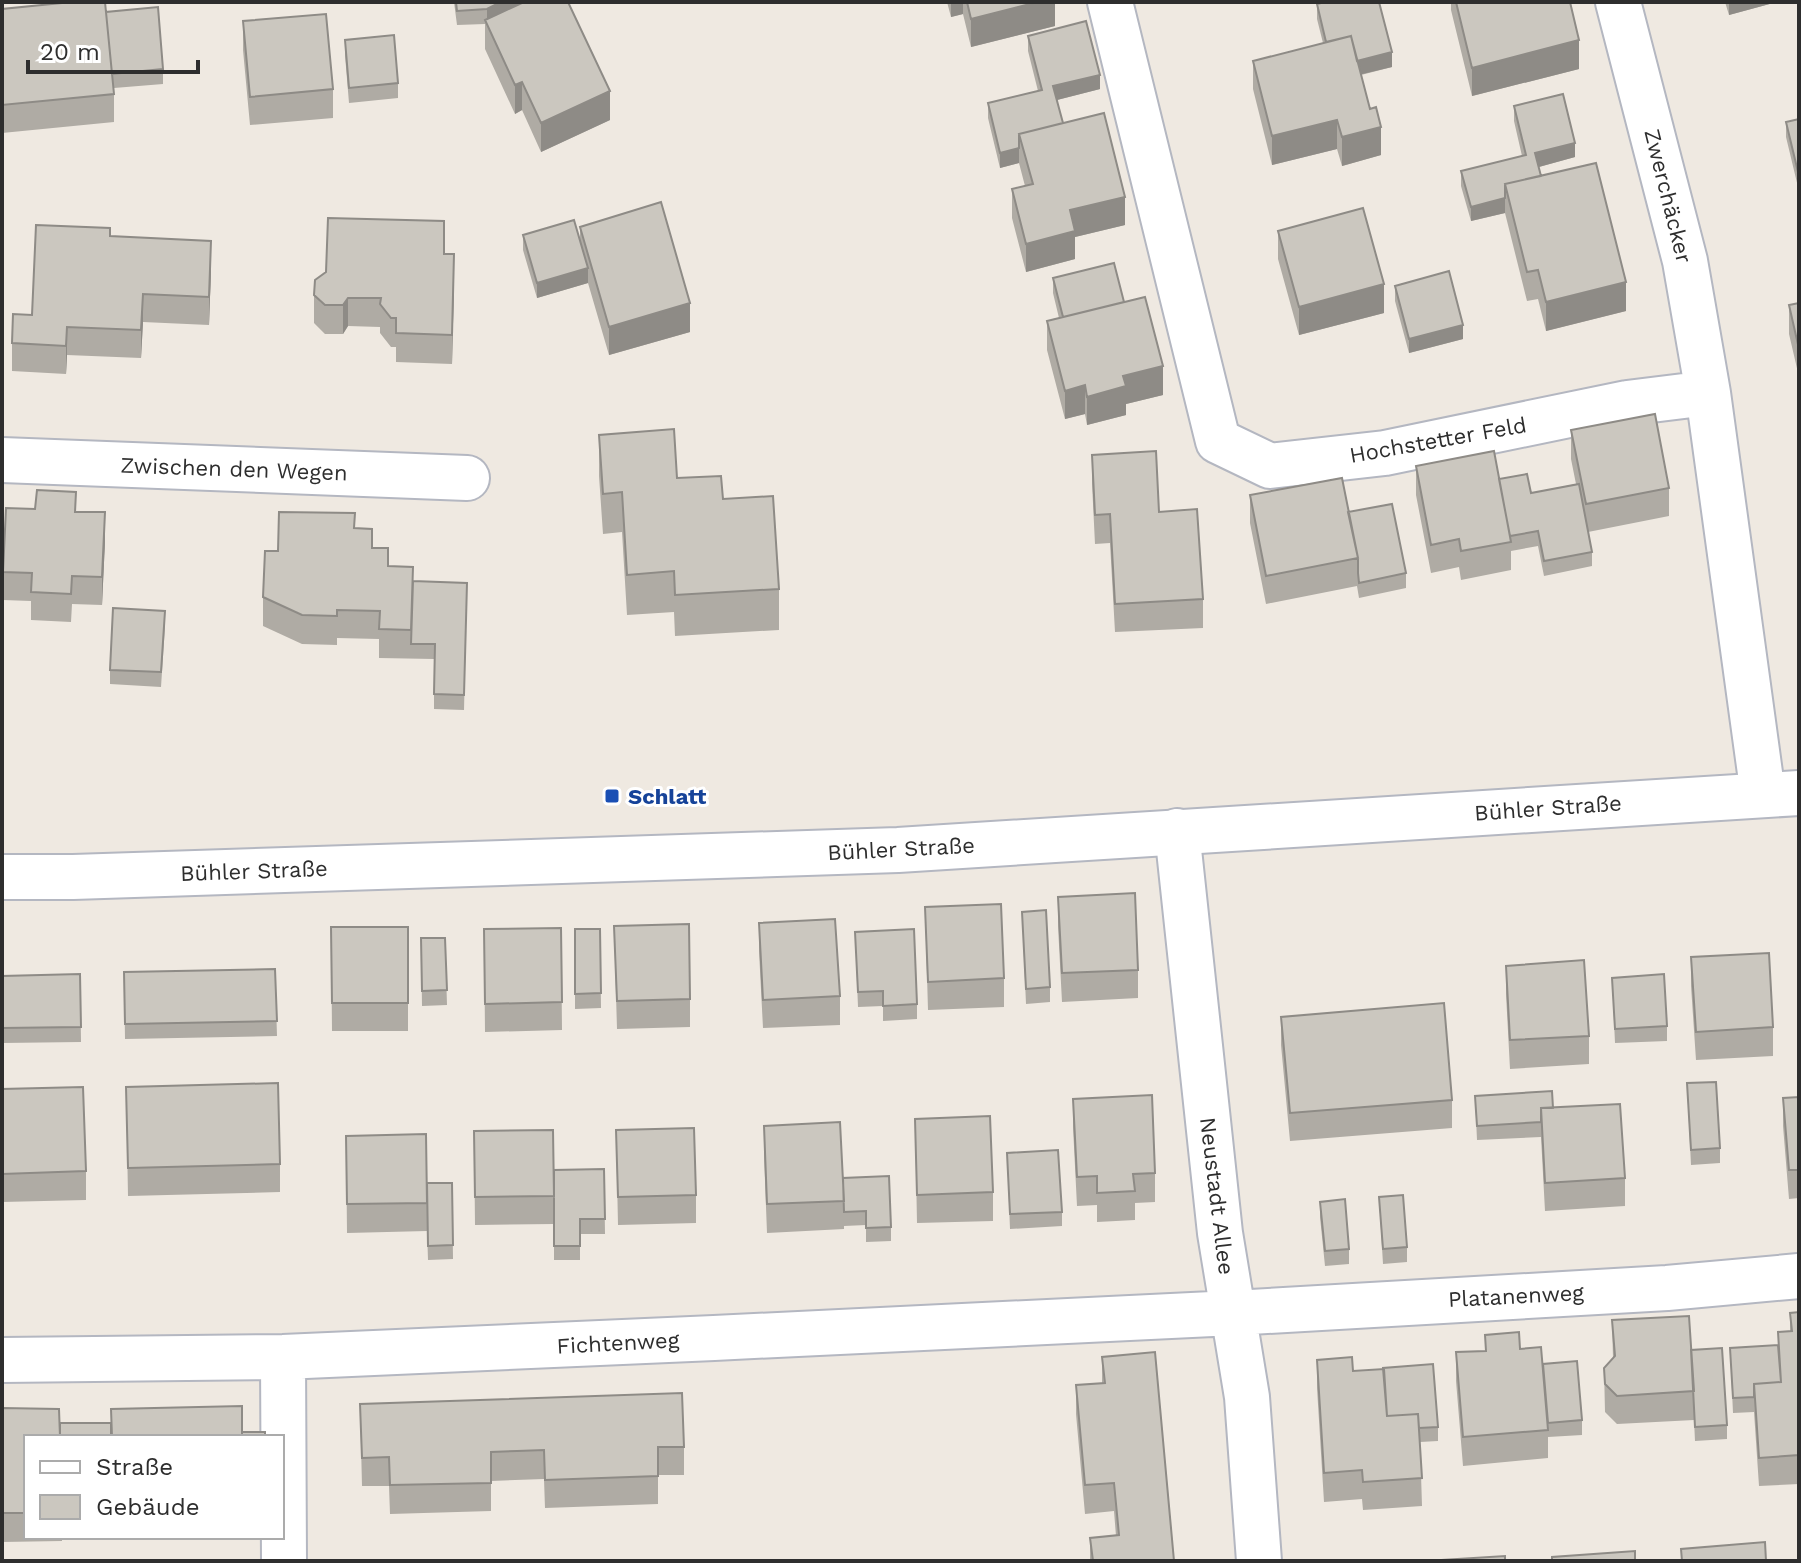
<svg xmlns="http://www.w3.org/2000/svg" width="1801" height="1563" viewBox="0 0 1801 1563" font-family="'Work Sans',sans-serif">
  <rect width="100%" height="100%" fill="#efe9e1"/>
  <g fill="none" stroke-linecap="round" stroke-linejoin="round">
    <defs>
      <path id="street" d="M1110,2L1218,441L1270,466L1385,453L1627,403L1708,393L1763,795
        M1618,2L1685,261L1708,393
        M2,460L467,478
        M1177,831L1220,1233L1247,1397L1259,1561
        M283,1357L284,1561
        M2,1360L283,1357L714,1338L1233,1313L1667,1288L1799,1276"/>
      <path id="secondary" d="M2,877H73L898,850L1799,793"/>
    </defs>
    <use href="#street" stroke="#b4b7c1" stroke-width="48"/>
    <use href="#secondary" stroke="#b4b7c1" stroke-width="48"/>
    <use href="#street" stroke="#fff" stroke-width="44"/>
    <use href="#secondary" stroke="#fff" stroke-width="44"/>
  </g>
  <path fill="#afaba4" d="M454,2H519V4L610,120L541,152L522,110L515,114L485,49V24L457,25Z
    M947,2H1055V26L971,47L963,14L951,17Z
    M1451,2H1570L1579,69L1472,96L1451,10Z
    M1725,2H1777L1729,15Z
    M1317,4L1392,67L1361,75L1381,155L1342,166L1337,149L1272,165L1253,89V61L1323,43L1317,19Z
    M2,9L106,12L163,69V84L114,88V122L2,133Z
    M243,21L333,89V118L250,125L243,50Z
    M1028,36L1100,89L1057,100L1063,123L1125,225L1075,237V259L1026,272L1012,218V189L1025,186L1019,163L1000,168L988,118V103L1038,91L1028,51Z
    M345,40L398,83V98L349,103L345,55Z
    M1514,106L1575,157L1539,167L1541,176L1626,311L1546,331L1538,299L1527,301L1505,213L1471,221L1461,186V171L1522,156L1514,121Z
    M1799,119L1798,187L1786,137V122Z
    M580,227L690,332L609,355L588,283L537,298L523,250V235L580,240Z
    M1278,231L1384,313L1299,335L1278,259Z
    M110,236L211,269L209,325L143,322L141,358L67,355L66,374L12,371V343L32,315Z
    M444,254L454,283L452,364L396,362V347H391L380,333V327L348,326L343,334H325L314,323V295Z
    M1053,278L1124,302L1163,395L1126,404V415L1087,425L1085,414L1065,419L1047,350V321L1059,318L1053,293Z
    M1395,286L1463,339L1409,353L1395,301Z
    M1799,303V377L1789,334V305Z
    M1571,430L1669,488V516L1588,532L1592,552V566L1544,576L1538,546L1511,551V570L1461,580L1459,567L1431,573L1416,495V466L1499,479L1531,493L1576,484L1571,459Z
    M599,435L677,478L723,499L779,589V630L675,636L674,612L627,615L622,532L603,534L599,476Z
    M1092,455L1159,512L1203,599V628L1115,632L1110,543L1095,544L1092,483Z
    M1250,495L1348,512L1406,573V588L1359,598L1357,586L1266,604L1250,523Z
    M76,512L105,541L102,605L72,604L71,622L31,620V601L3,600V572Z
    M355,528L388,566L413,582L467,583L464,710L434,709V659L379,658V639L337,638V645L302,644L263,626V597L278,551Z
    M165,626L161,687L110,684V670Z
    M1058,897L1138,970V998L1062,1002L1058,926Z
    M925,907L1004,978V1007L928,1010Z
    M1022,912L1050,987V1002L1026,1004Z
    M759,923L840,996V1025L763,1028L759,951Z
    M614,926L690,999V1027L617,1029Z
    M331,927H408V1031H332Z
    M561,928L562,1030L485,1032L484,929Z
    M575,929H600L601,1008L575,1009Z
    M855,932L917,1004V1019L883,1021V1006L858,1007Z
    M421,938H445L447,1005L422,1006Z
    M1691,957L1773,1027V1056L1696,1060L1691,986Z
    M1506,966L1589,1036V1064L1510,1069L1506,994Z
    M275,969L277,1036L125,1039L124,972Z
    M80,974L81,1042L2,1043V976Z
    M1612,978L1667,1026V1041L1615,1043Z
    M1281,1017L1452,1100V1128L1290,1141L1281,1045Z
    M1687,1083L1720,1148V1163L1691,1165Z
    M126,1087L280,1164V1192L128,1196Z
    M2,1089L86,1171V1200L2,1202Z
    M1475,1096L1553,1108L1625,1178V1206L1545,1211L1541,1137L1477,1140Z
    M1799,1097V1198L1789,1199L1783,1126V1098Z
    M1073,1099L1155,1173V1202L1135,1203V1220L1097,1222V1205L1077,1206L1073,1127Z
    M915,1119L993,1192V1221L917,1223Z
    M764,1126L843,1178L891,1227V1241L866,1242V1225L844,1226V1229L767,1233L764,1155Z
    M616,1130L696,1195V1223L618,1225Z
    M474,1131L554,1170L604,1169L605,1234H580V1260H554V1224L475,1225Z
    M346,1136L427,1183H452L453,1259L428,1260L427,1229V1231L347,1233Z
    M1007,1153L1062,1212V1226L1010,1229Z
    M1379,1197L1407,1247V1262L1383,1264Z
    M1320,1202L1349,1249V1264L1325,1266L1320,1217Z
    M1799,1312V1484L1759,1486L1754,1412L1733,1413L1730,1348L1778,1346V1332L1790,1331V1313Z
    M1612,1320L1691,1350L1727,1425V1439L1695,1441L1694,1420L1617,1424L1605,1412L1604,1368L1613,1358Z
    M1485,1335L1520,1349L1543,1364L1582,1420V1435L1548,1437V1458L1463,1466L1456,1381V1352L1485,1351Z
    M1102,1357L1174,1561H1090V1538L1116,1536L1114,1511L1085,1514L1076,1414V1385L1102,1383Z
    M1317,1360L1353,1371L1438,1427V1441L1420,1442L1422,1506L1363,1510L1362,1499L1324,1502L1317,1388Z
    M360,1404L684,1447V1475H658V1504L545,1508L544,1479L491,1481V1511L390,1514L389,1486H362Z
    M2,1408L60,1423L242,1432L26,1437V1537H62V1541L2,1542Z
    M113,1537H243V1538L114,1539Z"/>
  <path fill="#8e8b86" d="M501,2H519V7L487,23V9Z
    M951,2H963V14L951,17Z
    M1038,2H1055V26L971,47V19Z
    M1729,2H1777L1729,15Z
    M1579,40V69L1472,96V68Z
    M1392,52V67L1354,76V62Z
    M1100,75V89L1053,101V86Z
    M522,82V110L515,114V85Z
    M610,91V120L541,152V123Z
    M1337,120V149L1272,165V136Z
    M1381,127V155L1342,166V137Z
    M1575,143V157L1535,168V153Z
    M1019,148V163L1000,168V153Z
    M1125,197V225L1075,237V259L1026,272V244L1070,210Z
    M1505,198V213L1471,221V207Z
    M211,241V269L209,325V297Z
    M454,254V283L452,364V335Z
    M588,268V283L537,298V283Z
    M1626,282V311L1546,331V302Z
    M1384,284V313L1299,335V307Z
    M143,294V322L141,358V330Z
    M348,298V326L343,334V305Z
    M690,303V332L609,355V327Z
    M1463,325V339L1409,353V339Z
    M67,327V355L66,374V346Z
    M1163,366V395L1126,404V415L1087,425V397L1123,376Z
    M1085,385V414L1065,419V391Z
    M105,512V541L102,605V577Z"/>
  <path fill="#cbc7bf" stroke="#8e8b86" stroke-width="2" d="M72,2H105L114,94L2,105V9Z
    M456,2H501L487,9L457,11Z
    M524,2H568L610,91L541,123L522,82L515,85L485,20Z
    M967,2H1038L971,19Z
    M1325,2H1379L1392,52L1357,61L1351,36L1326,42L1317,4Z
    M1456,2H1570L1579,40L1472,68Z
    M158,7L163,69L112,74L106,12Z
    M326,14L333,89L250,97L243,21Z
    M1086,21L1100,75L1053,86L1063,123L1019,134V148L1000,153L988,103L1042,90L1028,36Z
    M394,35L398,83L349,88L345,40Z
    M1351,36L1370,109L1376,107L1381,127L1342,137L1337,120L1272,136L1253,61Z
    M1563,94L1575,143L1535,153L1541,176L1505,184V198L1471,207L1461,171L1526,155L1514,106Z
    M1104,113L1125,197L1070,210L1075,231L1026,244L1012,189L1033,184L1019,134Z
    M1799,119V172H1798L1786,122Z
    M1596,163L1626,282L1546,302L1538,270L1527,272L1505,184Z
    M661,202L690,303L609,327L580,227Z
    M1363,208L1384,284L1299,307L1278,231Z
    M328,218L444,221V254H454L452,335L396,333V318H391L380,304L381,298H348L343,305H325L314,295L315,280L326,272Z
    M574,220L588,268L537,283L523,235Z
    M36,225L110,228V236L211,241L209,297L143,294L141,330L67,327L66,346L12,343L13,314L32,315Z
    M1114,263L1124,302L1063,317L1053,278Z
    M1449,271L1463,325L1409,339L1395,286Z
    M1145,297L1163,366L1123,376L1126,386L1087,397L1085,385L1065,391L1047,321Z
    M1799,303V349L1789,305Z
    M1655,414L1669,488L1586,504L1571,430Z
    M674,429L677,478L721,476L723,499L773,496L779,589L675,595L674,571L627,575L622,492L603,494L599,435Z
    M1156,451L1159,512L1197,509L1203,599L1115,604L1110,514L1095,515L1092,455Z
    M1494,451L1511,542L1461,551L1459,539L1431,545L1416,466Z
    M1527,474L1531,493L1579,484L1592,552L1544,561L1538,531L1510,536L1499,479Z
    M1342,478L1358,558L1266,576L1250,495Z
    M37,490L76,492L75,512H105L102,577L72,576L71,594L31,592L32,573L3,572L6,508L35,509Z
    M1392,504L1406,573L1359,583L1358,573V558L1348,512Z
    M279,512L355,513L354,528L372,529V548H388V566L413,567L411,630L379,629L380,611L337,610V616L302,615L263,597L265,551H278Z
    M413,581L467,583L464,695L434,694L435,644H411Z
    M113,608L165,611L161,672L110,670Z
    M1135,893L1138,970L1062,973L1058,897Z
    M1001,904L1004,978L928,982L925,907Z
    M1046,910L1050,987L1026,989L1022,912Z
    M835,919L840,996L763,1000L759,923Z
    M689,924L690,999L617,1001L614,926Z
    M331,927H408V1003H332Z
    M561,928L562,1002L485,1004L484,929Z
    M575,929H600L601,993L575,994Z
    M914,929L917,1004L883,1006V991L858,992L855,932Z
    M421,938H445L447,990L422,991Z
    M1769,953L1773,1027L1696,1032L1691,957Z
    M1584,960L1589,1036L1510,1040L1506,966Z
    M275,969L277,1021L125,1024L124,972Z
    M80,974L81,1027L2,1028V976Z
    M1664,974L1667,1026L1615,1029L1612,978Z
    M1444,1003L1452,1100L1290,1113L1281,1017Z
    M1716,1082L1720,1148L1691,1150L1687,1083Z
    M278,1083L280,1164L128,1168L126,1087Z
    M83,1087L86,1171L2,1174V1089Z
    M1552,1091L1553,1108H1541V1122L1477,1126L1475,1096Z
    M1152,1095L1155,1173L1133,1174L1135,1191L1097,1193V1176L1077,1177L1073,1099Z
    M1799,1097V1170H1789L1783,1098Z
    M1620,1104L1625,1178L1545,1183L1541,1108Z
    M990,1116L993,1192L917,1195L915,1119Z
    M840,1122L844,1201L767,1204L764,1126Z
    M694,1128L696,1195L618,1197L616,1130Z
    M553,1130L554,1196L475,1197L474,1131Z
    M426,1134L427,1203L347,1204L346,1136Z
    M1058,1150L1062,1212L1010,1214L1007,1153Z
    M604,1169L605,1219H580V1246H554V1170Z
    M889,1176L891,1227L866,1228V1211L844,1212L843,1178Z
    M427,1183H452L453,1245L428,1246Z
    M1403,1195L1407,1247L1383,1249L1379,1197Z
    M1345,1199L1349,1249L1325,1251L1320,1202Z
    M1799,1312V1455L1759,1458L1754,1384L1781,1382L1778,1332L1792,1331L1790,1313Z
    M1689,1316L1694,1391L1617,1396L1605,1384L1604,1368L1615,1356L1612,1320Z
    M1519,1332L1520,1349L1541,1347L1548,1430L1463,1437L1456,1352L1486,1351L1485,1335Z
    M1778,1345L1781,1382L1754,1384V1397L1733,1398L1730,1348Z
    M1722,1348L1727,1425L1695,1427L1691,1350Z
    M1155,1352L1174,1561H1093L1090,1538L1119,1535L1114,1483L1085,1485L1076,1385L1105,1383L1102,1357Z
    M1352,1357L1353,1371L1384,1369L1387,1416L1418,1414L1422,1478L1363,1482L1362,1470L1324,1473L1317,1360Z
    M1577,1361L1582,1420L1548,1423L1543,1364Z
    M1433,1364L1438,1427L1419,1428L1418,1414L1387,1416L1383,1368Z
    M682,1393L684,1447H658V1476L545,1480L544,1450L517,1451L491,1452V1483L390,1485L389,1457L362,1458L360,1404Z
    M242,1406V1437H112L111,1409Z
    M2,1408L59,1409L60,1437H26V1513H2Z
    M60,1423H111V1437H60Z
    M242,1432H265V1437H242Z
    M1765,1542L1766,1561H1682L1681,1549Z
    M1635,1551V1561H1552V1557Z
    M1505,1556V1561H1442V1560Z"/>
  <rect fill="#1a4fb4" stroke="#fff" stroke-width="3" x="604" y="788" width="16" height="16" rx="4"/>
  <g text-anchor="middle" dominant-baseline="central" stroke-width="6" stroke-linejoin="round" paint-order="stroke">
    <g font-size="22" fill="#2e2e2e" stroke="#fff">
      <text transform="translate(1668 196) rotate(76)">Zwerchäcker</text>
      <text transform="translate(1438 440) rotate(-10)">Hochstetter Feld</text>
      <text transform="translate(234 469) rotate(2)">Zwischen den Wegen</text>
      <text transform="translate(1548 808) rotate(-4)">Bühler Straße</text>
      <text transform="translate(901 849) rotate(-3)">Bühler Straße</text>
      <text transform="translate(254 871) rotate(-2)">Bühler Straße</text>
      <text transform="translate(1217 1196) rotate(83)">Neustadt Allee</text>
      <text transform="translate(1516 1296) rotate(-3)">Platanenweg</text>
      <text transform="translate(618 1343) rotate(-3)">Fichtenweg</text>
    </g>
    <g font-size="22" font-weight="bold" fill="#164399" stroke="#fff" text-anchor="start">
      <text x="628" y="796">Schlatt</text>
    </g>
  </g>
  <rect width="1801" height="1563" fill="none" stroke="#2e2e2e" stroke-width="8"/>
  <rect x="24" y="1435" width="260" height="104" fill="#ffffff" stroke="#ababab" stroke-width="2"/>
  <rect x="40" y="1461" width="40" height="12" fill="#ffffff" stroke="#ababab" stroke-width="2"/>
  <text x="96" y="1475" font-size="24" fill="#2e2e2e">Straße</text>
  <rect x="40" y="1495" width="40" height="24" fill="#cbc7bf" stroke="#ababab" stroke-width="2"/>
  <text x="96" y="1515" font-size="24" fill="#2e2e2e">Gebäude</text>
  <path d="M28 60v12h170v-12" fill="none" stroke="#2e2e2e" stroke-width="4"/>
  <text x="40" y="60" font-size="24" fill="#2e2e2e" stroke="#ffffff" stroke-width="6" paint-order="stroke">20 m</text>
</svg>
